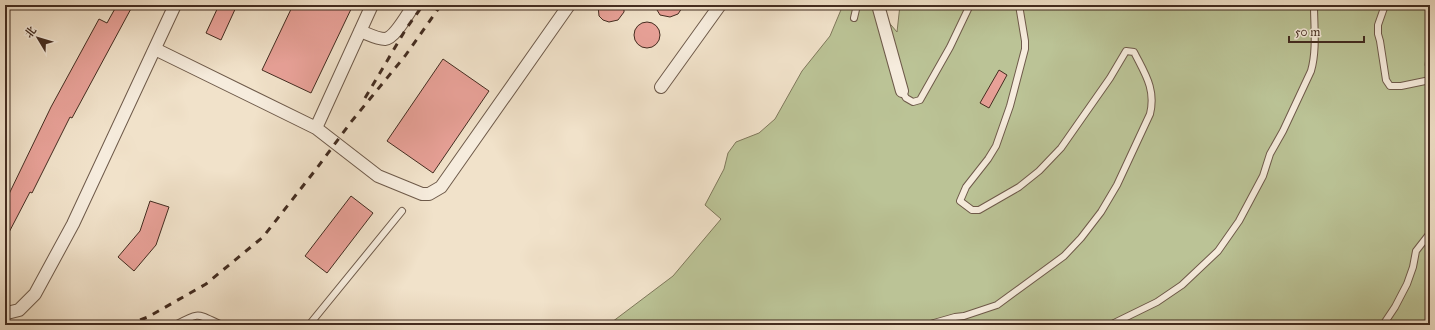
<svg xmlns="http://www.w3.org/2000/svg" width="1435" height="330" viewBox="0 0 1435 330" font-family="'IM FELL Great Primer','Noto Serif SC',serif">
  <rect width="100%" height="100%" fill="#f1e2ca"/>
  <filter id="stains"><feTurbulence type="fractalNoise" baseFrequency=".005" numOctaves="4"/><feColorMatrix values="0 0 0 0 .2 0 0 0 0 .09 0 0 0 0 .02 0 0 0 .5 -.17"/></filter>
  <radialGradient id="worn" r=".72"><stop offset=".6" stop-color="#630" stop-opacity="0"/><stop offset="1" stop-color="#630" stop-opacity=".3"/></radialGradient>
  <path fill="#bbc396" stroke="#7f785b" d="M843,5H874L897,32L900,5H1430V40L1427,50L1425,65L1430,78V325H608L673,276L721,219L705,205L724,169L728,153L736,142L759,133L775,119L802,71L830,36Z"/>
  <path fill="#e8a198" stroke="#432c20" d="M117,5H133L72,118L70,117L32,193L30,192L5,240V192L9,194L51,107L99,19L107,23Z
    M219,5H237L221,40L206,33Z
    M293,5H353L311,93L262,70Z
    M598,5H624V12L618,20L609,22L603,20L599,16Z
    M654,5H684L678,14L670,17L660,15Z
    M634 35a13 13 0 1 1 26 0a13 13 0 1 1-26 0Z
    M443,59L489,91L433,173L387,141Z
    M999,70L1007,75L989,108L980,103Z
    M351,196L373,213L327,273L305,256Z
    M150,201L169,207L156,245L134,271L118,257L140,231Z"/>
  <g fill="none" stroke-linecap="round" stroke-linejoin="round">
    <defs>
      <path id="lane" d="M1385,5L1378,25V34L1380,41L1386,80L1390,86H1401L1430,80
        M854,18L857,5
        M902,91L906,98L913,102L920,100L950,47L970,5
        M175,325C201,311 197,314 222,325
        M309,325L402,211
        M927,325L955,317L964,316L997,305L1064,256L1081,238L1101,212L1117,185L1150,114C1156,89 1145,74 1134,52L1126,51L1110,78L1061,148L1039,171L1019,187L979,210H972L960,201L966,187L988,159L996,146L1010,106L1025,49V41L1019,5
        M1110,325L1157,302L1182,285L1218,251L1239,221L1263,176L1270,154L1283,131L1311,71C1317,50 1314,26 1314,5
        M1383,325L1395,307L1407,284L1413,267L1416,251L1430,233"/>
      <path id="street" d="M878,5L902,91
        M360,31C368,34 377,39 385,39C395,38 408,13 414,5
        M155,49L316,128L378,176L422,194H429L441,187L569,5
        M661,87L720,5
        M316,128L372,5
        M7,313L19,310L35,294L73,224L175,5"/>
    </defs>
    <use href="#lane" stroke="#6e5a4a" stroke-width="8"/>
    <use href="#street" stroke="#6e5a4a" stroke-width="14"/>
    <use href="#lane" stroke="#f6ecdd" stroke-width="6"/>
    <use href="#street" stroke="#f6ecdd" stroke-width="12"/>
    <path stroke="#432c20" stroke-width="3" stroke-dasharray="7 7" stroke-linecap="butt" d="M365,98L406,29L423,5
      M127,325L148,317L206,284L263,237L317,168L351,122L405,56L441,5"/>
  </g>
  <rect width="1435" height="330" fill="none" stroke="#f1e2ca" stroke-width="20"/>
  <rect x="6" y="6" width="1423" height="318" fill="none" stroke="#432c20" stroke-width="2"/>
  <rect x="10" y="10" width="1415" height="310" fill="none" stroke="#432c20"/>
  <g transform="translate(38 38) rotate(308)" stroke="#f6ecdd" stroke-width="3" paint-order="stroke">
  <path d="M0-3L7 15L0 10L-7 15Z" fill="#432c20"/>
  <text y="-6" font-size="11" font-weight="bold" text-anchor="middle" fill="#432c20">北</text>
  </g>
  <path d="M1289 36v6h75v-6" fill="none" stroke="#432c20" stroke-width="2"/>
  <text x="1295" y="36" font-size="12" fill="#432c20" stroke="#f6ecdd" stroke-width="3" paint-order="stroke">50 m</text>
  <rect width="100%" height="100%" filter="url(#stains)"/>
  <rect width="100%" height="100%" fill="url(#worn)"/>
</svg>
